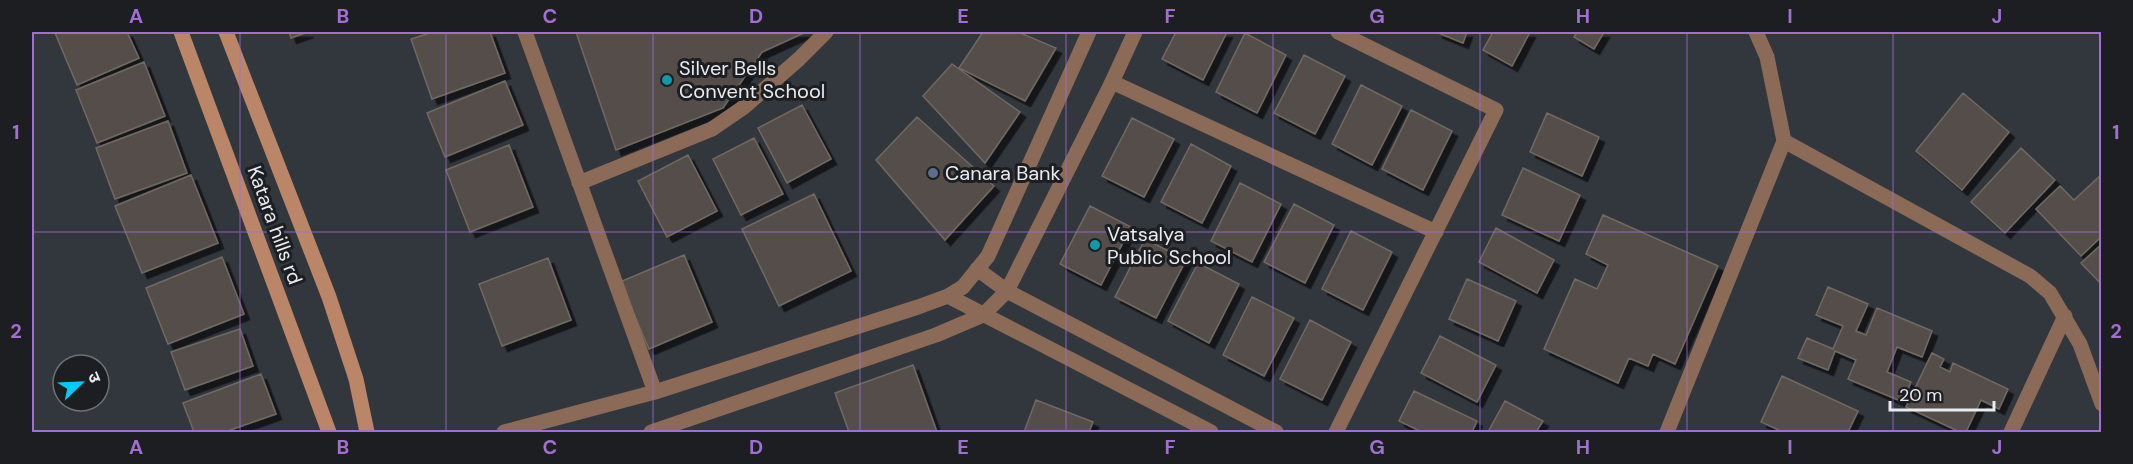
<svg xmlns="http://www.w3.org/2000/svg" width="2133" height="464" viewBox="0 0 2133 464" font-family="'DM Sans','Noto Sans Devanagari',sans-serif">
  <defs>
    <filter id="shadow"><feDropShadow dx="5.5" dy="5.5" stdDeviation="0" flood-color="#0009"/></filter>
  </defs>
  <rect width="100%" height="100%" fill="#32373e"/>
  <path fill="#554e48" stroke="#706962" stroke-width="1.5" filter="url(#shadow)" d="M58,32H127L139,58L77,85L55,33Z
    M289,32H308L291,38Z
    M433,32H490L505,73L432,99L411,39Z
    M576,32H806L762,52L723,108L616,150Z
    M983,32H1018L1056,48L1025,101L959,68Z
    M1176,32H1227L1203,80L1162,59Z
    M1436,32H1467L1463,43Z
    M1493,32H1530L1512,66L1483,50Z
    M1577,32H1604L1594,49L1574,37Z
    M1245,33L1286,55L1257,113L1216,92Z
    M1304,55L1345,76L1315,134L1274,113Z
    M144,62L165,116L97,143L76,90Z
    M952,64L1020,112L985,163L923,96Z
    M505,81L523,125L445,157L427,113Z
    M1361,85L1402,106L1372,165L1332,144Z
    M1963,93L2009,132L1962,190L1916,151Z
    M802,105L831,159L787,183L758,128Z
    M1411,110L1452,131L1423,190L1382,169Z
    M1547,113L1599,137L1582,176L1530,152Z
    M917,117L994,186L945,240L876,160Z
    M1132,118L1174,139L1144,197L1102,176Z
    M168,121L187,173L115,199L96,148Z
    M754,138L783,194L741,215L713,159Z
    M1191,144L1231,166L1202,223L1161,202Z
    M509,145L533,207L470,232L446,170Z
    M2021,148L2055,180L2005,233L1971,202Z
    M688,155L717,211L667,237L638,181Z
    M1523,168L1580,195L1559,241L1502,215Z
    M2102,174V236L2081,256L2036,209L2060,186L2074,200Z
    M191,175L218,243L142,273L115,206Z
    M1240,183L1281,204L1252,262L1211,241Z
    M814,194L851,271L779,306L742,229Z
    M1294,204L1334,225L1305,283L1264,262Z
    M1090,206L1131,227L1101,285L1060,264Z
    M1603,215L1718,266L1675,364L1653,354L1648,366L1629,358L1618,383L1544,349L1575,279L1597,289L1608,265L1586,254Z
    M1496,228L1554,260L1537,293L1479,262Z
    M1351,231L1392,252L1363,310L1322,289Z
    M1145,239L1186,260L1156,318L1115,297Z
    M2102,244V285L2081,263Z
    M684,255L712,322L649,349L620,282Z
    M222,257L244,314L168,344L146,288Z
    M548,258L571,320L502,346L479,284Z
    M1198,263L1239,284L1209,343L1168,321Z
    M1467,279L1516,301L1498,341L1449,319Z
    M1828,287L1868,304L1856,331L1866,335L1877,308L1932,331L1922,357L1897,347L1887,372L1911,382L1903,402L1848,379L1856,360L1835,351L1828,370L1798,358L1807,338L1833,349L1843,326L1816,315Z
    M1252,297L1294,318L1264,376L1223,355Z
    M1310,320L1351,342L1322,400L1280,379Z
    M240,329L253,366L185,390L171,352Z
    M1440,336L1496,365L1477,402L1421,373Z
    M1932,353L1944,359L1940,367L1950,372L1953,363L2008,389L1999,409L1981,400L1966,432H1960L1906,407Z
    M913,365L937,432H849L835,393Z
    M261,374L276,414L225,432H194L183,403Z
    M1782,376L1858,411L1848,432H1783L1761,422Z
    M1414,391L1477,421L1472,432H1422L1399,421Z
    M1036,400L1093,422L1089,432H1024Z
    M1505,401L1543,421L1536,432H1488Z"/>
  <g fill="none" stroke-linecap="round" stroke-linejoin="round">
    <path stroke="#8c6a58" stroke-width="15" d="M525,32L655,392
      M1112,82L1436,232
      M1784,141L2030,276L2050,293L2080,344L2102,404
      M579,183L712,129L744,107L799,59L826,32
      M1336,432L1496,110L1338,32
      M1667,432L1784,141L1767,57L1756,32
      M2011,432L2065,316"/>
    <path stroke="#8c6a58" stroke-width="15" d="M977,269L1007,291L1276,432
      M948,296L1211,432
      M504,432L655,392L918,307L948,296L963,287L988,256L1089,32
      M651,432L936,335L983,315L1007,291L1112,82L1135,32"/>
    <path stroke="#bb8668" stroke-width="15" d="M181,32L329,432
      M226,32L329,297L356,379L367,432"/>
  </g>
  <path fill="none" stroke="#a16fd0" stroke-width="1.5" stroke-opacity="0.55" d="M240,32V432M446,32V432M653,32V432M860,32V432M1066,32V432M1273,32V432M1480,32V432M1687,32V432M1893,32V432M32,232H2102"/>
  <g fill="#0f9aa8" stroke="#1c1e21" stroke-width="2">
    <circle cx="667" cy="80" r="6"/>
    <circle cx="1095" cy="245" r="6"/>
  </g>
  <circle fill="#5c6f8a" stroke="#1c1e21" stroke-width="2" cx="933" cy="173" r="6"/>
  <g text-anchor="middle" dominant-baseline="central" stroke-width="6" stroke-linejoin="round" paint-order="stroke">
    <g font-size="20" fill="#e8ebef" stroke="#1c1e21" text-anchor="start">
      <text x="679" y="68">Silver Bells<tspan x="679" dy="23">Convent School</tspan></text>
      <text x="945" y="173">Canara Bank</text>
      <text x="1107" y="234">Vatsalya<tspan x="1107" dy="23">Public School</tspan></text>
    </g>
    <g font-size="20" fill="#e8ebef" stroke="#1c1e21">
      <text transform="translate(275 225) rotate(70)">Katara hills rd</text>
    </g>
  </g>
  <rect width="2133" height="464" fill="none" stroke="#1c1e21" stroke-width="66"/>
  <g transform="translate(81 383) rotate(67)"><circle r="28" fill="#1c1e21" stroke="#6e7073" stroke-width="1.5"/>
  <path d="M0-4.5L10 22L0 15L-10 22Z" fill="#00cbf9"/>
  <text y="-9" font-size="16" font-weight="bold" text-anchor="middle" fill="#e8ebef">उ</text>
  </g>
  <path d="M1890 401v9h104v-9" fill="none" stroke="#e8ebef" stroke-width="3"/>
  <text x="1899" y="401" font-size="18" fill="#e8ebef" stroke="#1c1e21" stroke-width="4.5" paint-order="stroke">20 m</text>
  <rect x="33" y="33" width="2067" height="398" fill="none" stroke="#a16fd0" stroke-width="2"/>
  <g font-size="20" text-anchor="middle" font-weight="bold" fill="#a16fd0">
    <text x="136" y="23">A</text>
    <text x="343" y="23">B</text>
    <text x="550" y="23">C</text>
    <text x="756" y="23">D</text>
    <text x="963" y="23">E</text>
    <text x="1170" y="23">F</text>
    <text x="1377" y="23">G</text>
    <text x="1583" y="23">H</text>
    <text x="1790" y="23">I</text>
    <text x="1997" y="23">J</text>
    <text x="16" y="139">1</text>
    <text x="2116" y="139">1</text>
    <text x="16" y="338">2</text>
    <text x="2116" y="338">2</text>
    <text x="136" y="454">A</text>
    <text x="343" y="454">B</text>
    <text x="550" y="454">C</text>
    <text x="756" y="454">D</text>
    <text x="963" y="454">E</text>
    <text x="1170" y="454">F</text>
    <text x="1377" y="454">G</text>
    <text x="1583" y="454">H</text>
    <text x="1790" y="454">I</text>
    <text x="1997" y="454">J</text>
  </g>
</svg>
